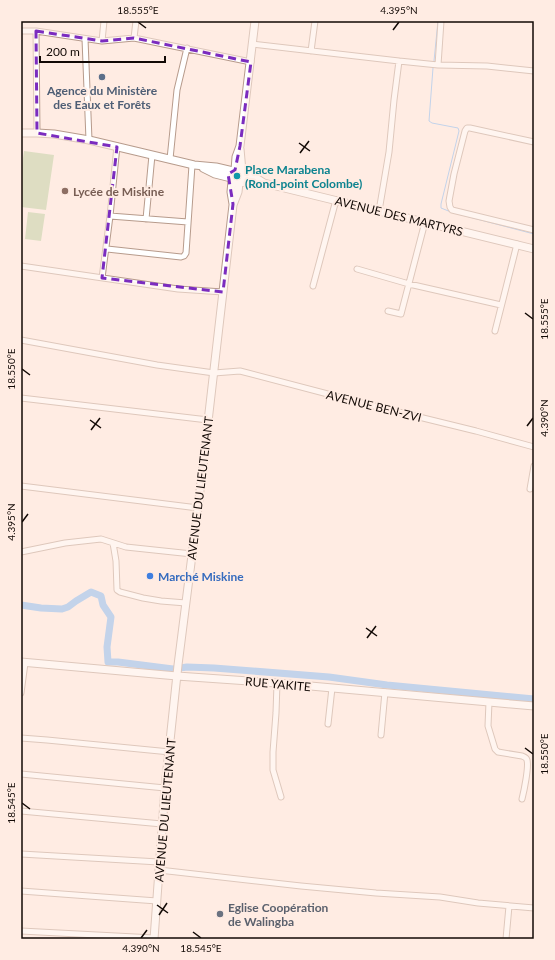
<svg xmlns="http://www.w3.org/2000/svg" width="555" height="960" viewBox="0 0 555 960" font-family="Lato,sans-serif">
  <rect width="100%" height="100%" fill="#ffece3"/>
  <path fill="#b6cb9a" d="M24,151L54,155L46,210L21,207V172Z
    M28,212L45,214L41,241L25,239Z"/>
  <g fill="none" stroke-linecap="round" stroke-linejoin="round">
    <path stroke="#7ab3f2" stroke-width="1" d="M434,61L438,21
      M433,68L429,121L432,123L458,128L459,131L441,204V208L451,212
      M458,214L534,234"/>
    <path stroke="#7ab3f2" stroke-width="7" d="M21,605L41,608L62,609L68,607L76,601L91,592L101,596L103,605L111,617L107,647L108,662H118L173,669L187,667L214,668L329,677L387,685L534,699"/>
    <defs>
      <path id="minor" d="M21,31H36L102,41L134,38L251,62
        M36,31L37,133
        M134,38L136,21
        M85,39L89,140
        M102,41L104,21
        M252,44L399,61L438,65L487,66L534,71
        M311,51L315,21
        M438,65L441,21
        M534,142L470,128H467L465,131L454,174L449,201L450,207L452,210L534,230
        M170,159L177,90L187,48
        M379,211L389,152L394,100L399,61
        M110,216L188,222
        M146,219L152,155
        M107,249L181,257L184,256L186,253L192,165
        M21,266L178,289L223,292
        M357,269L409,284L501,305
        M102,278L110,216L117,146
        M313,286L336,200
        M388,311L401,314L425,222
        M495,331L517,244
        M21,340L157,365L214,373L240,371L362,403L476,431L534,447
        M21,398L208,420
        M21,486L198,508
        M530,489L534,466
        M113,543L116,561L117,590L120,592L143,598L161,601L186,603
        M21,552L65,543L101,539L126,547L192,554
        M277,683L276,713L273,752V770L281,797
        M21,693L25,663
        M489,702L488,726L495,749L498,752L522,756C524,757 526,757 527,760C529,767 524,791 522,799
        M328,724L332,688
        M381,735L385,692
        M21,738L47,740L170,752
        M21,774L165,788
        M21,811L162,824
        M21,854L159,862
        M159,870L301,886L376,893L440,897L478,903L534,908
        M21,891L157,901
        M21,931L154,938
        M506,939L509,906"/>
      <path id="major" d="M21,133H37L54,134L89,140L194,165L216,167L233,171
        M240,149L242,171
        M203,168L215,174L231,178
        M235,170L236,157L240,146L255,21
        M243,174L256,178L264,183L534,249
        M232,181C241,188 249,178 240,170H235L231,173L230,176L232,181L231,192L233,204
        M241,182L255,184L264,183
        M21,662L177,676L277,683L489,702L534,706
        M154,939L165,788L178,665L198,508L233,205L238,192L239,183"/>
    </defs>
    <use href="#minor" stroke="#b79b8c" stroke-width="7"/>
    <use href="#major" stroke="#b79b8c" stroke-width="9"/>
    <use href="#minor" stroke="#fff" stroke-width="5"/>
    <use href="#major" stroke="#fff" stroke-width="7"/>
  </g>
  <path d="M0 0H555V960H0ZM36,31L102,41L134,38L251,62L240,146L235,170L228,174L233,204L223,292L102,278L117,147L37,133Z" fill="#ffece3" fill-opacity=".55" fill-rule="evenodd"/>
  <path fill="none" stroke="#7b2cbf" stroke-width="3" stroke-dasharray="8 5" stroke-linejoin="round" d="M36,31L102,41L134,38L251,62L240,146L235,170L228,174L233,204L223,292L102,278L117,147L37,133Z"/>
  <path fill="none" stroke="#120905" stroke-width="1.5" d="M138,22L146,28M393,30L399,22M299,143L310,151M300,153L309,141M525,313L533,319M22,369L30,375M90,420L101,428M527,426L533,418M91,430L100,418M22,522L28,514M366,628L377,636M367,638L376,626M525,748L533,754M22,803L30,809M157,905L168,913M159,915L167,903M193,932L201,938M141,938L147,930"/>
  <circle fill="#5c6f8a" stroke="#ffece3" stroke-width="1.5" cx="102" cy="77" r="4"/>
  <circle fill="#0f9aa8" stroke="#ffece3" stroke-width="1.5" cx="237" cy="176" r="4"/>
  <circle fill="#8d6e63" stroke="#ffece3" stroke-width="1.5" cx="65" cy="191" r="4"/>
  <circle fill="#3f7fe0" stroke="#ffece3" stroke-width="1.5" cx="150" cy="576" r="4"/>
  <circle fill="#6b7280" stroke="#ffece3" stroke-width="1.5" cx="220" cy="914" r="4"/>
  <g text-anchor="middle" dominant-baseline="central" stroke-width="4" stroke-linejoin="round" paint-order="stroke">
    <g font-size="12" font-weight="bold" fill="#4e5e75" stroke="#ffece3">
      <text x="102" y="90">Agence du Ministère<tspan x="102" dy="14">des Eaux et Forêts</tspan></text>
    </g>
    <g font-size="12" font-weight="bold" fill="#0d838f" stroke="#ffece3" text-anchor="start">
      <text x="245" y="169">Place Marabena<tspan x="245" dy="14">(Rond-point Colombe)</tspan></text>
    </g>
    <g font-size="12" font-weight="bold" fill="#785e54" stroke="#ffece3" text-anchor="start">
      <text x="73" y="191">Lycée de Miskine</text>
    </g>
    <g font-size="12" fill="#120905" stroke="#ffece3">
      <text transform="translate(399 216) rotate(14)">AVENUE DES MARTYRS</text>
      <text transform="translate(374 406) rotate(14)">AVENUE BEN-ZVI</text>
      <text transform="translate(200 488) rotate(-83)">AVENUE DU LIEUTENANT</text>
      <text transform="translate(278 684) rotate(5)">RUE YAKITE</text>
      <text transform="translate(165 810) rotate(-85)">AVENUE DU LIEUTENANT</text>
    </g>
    <g font-size="12" font-weight="bold" fill="#366cbe" stroke="#ffece3" text-anchor="start">
      <text x="158" y="576">Marché Miskine</text>
    </g>
    <g font-size="12" font-weight="bold" fill="#5b616d" stroke="#ffece3" text-anchor="start">
      <text x="228" y="907">Eglise Coopération<tspan x="228" dy="14">de Walingba</tspan></text>
    </g>
  </g>
  <rect width="555" height="960" fill="none" stroke="#ffece3" stroke-width="44"/>
  <path d="M40 56v6h125v-6" fill="none" stroke="#120905" stroke-width="2"/>
  <text x="46" y="56" font-size="12" fill="#120905" stroke="#ffece3" stroke-width="3" paint-order="stroke">200 m</text>
  <rect x="22" y="22" width="511" height="916" fill="none" stroke="#120905" stroke-width="1.5"/>
  <g font-size="10" text-anchor="middle" fill="#120905">
    <text x="138" y="14">18.555°E</text>
    <text x="399" y="14">4.395°N</text>
    <text transform="translate(544 319) rotate(-90)" y="4">18.555°E</text>
    <text transform="translate(11 369) rotate(-90)" y="4">18.550°E</text>
    <text transform="translate(544 418) rotate(-90)" y="4">4.390°N</text>
    <text transform="translate(11 522) rotate(-90)" y="4">4.395°N</text>
    <text transform="translate(544 754) rotate(-90)" y="4">18.550°E</text>
    <text transform="translate(11 803) rotate(-90)" y="4">18.545°E</text>
    <text x="141" y="952">4.390°N</text>
    <text x="201" y="952">18.545°E</text>
  </g>
</svg>
